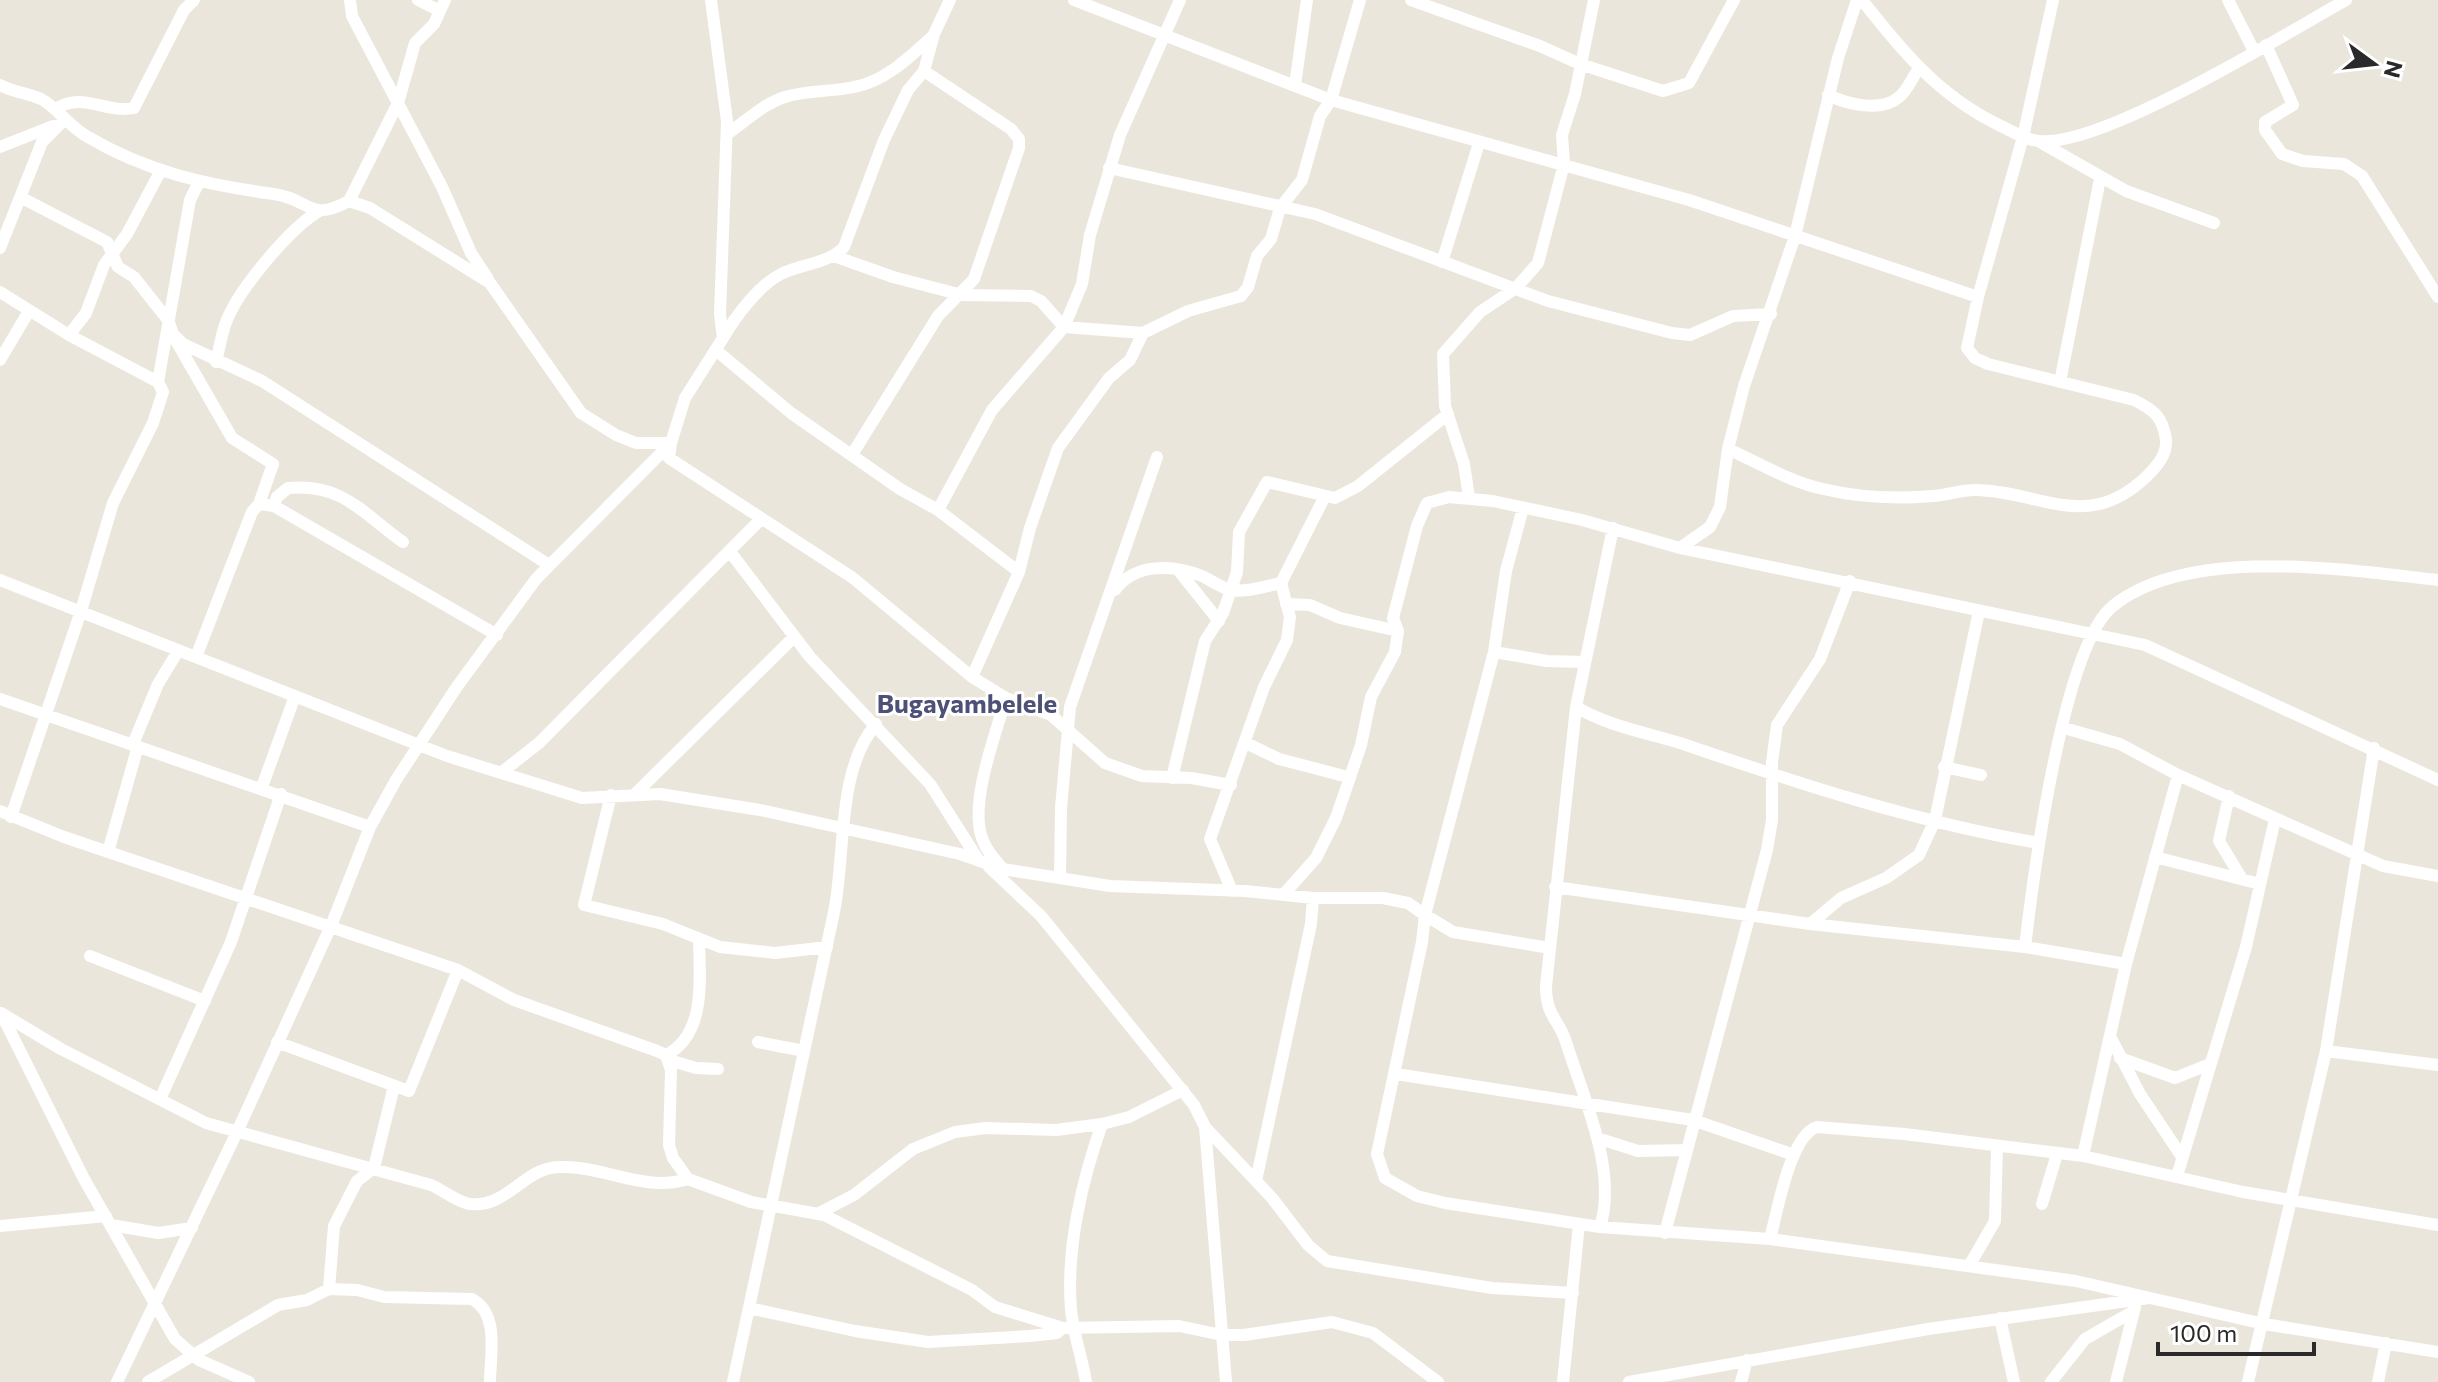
<svg xmlns="http://www.w3.org/2000/svg" width="2438" height="1382" viewBox="0 0 2438 1382" font-family="Commissioner,sans-serif">
  <rect width="100%" height="100%" fill="#ebe6dc"/>
  <g fill="none" stroke-linecap="round" stroke-linejoin="round">
    <path stroke="#fff" stroke-width="12" d="M350,0L352,16L442,187L471,253L488,279
      M418,0L440,11
      M1074,0L1331,100L1689,200L1978,297
      M1411,0L1540,46L1580,64L1663,91L1689,83L1734,0
      M1862,0C1902,51 1939,96 1999,125C2012,131 2025,140 2039,141C2101,148 2285,34 2346,0
      M2228,0L2254,51
      M2266,45L2293,105L2265,122V130L2282,154L2303,161L2344,164L2362,176L2438,297
      M0,85C13,92 28,93 41,99C58,108 68,126 88,137C147,172 207,185 274,194C311,199 308,223 349,201L370,208L490,283L581,413L616,435L636,443H671L669,458L853,578L972,677L1006,698L1051,715L1105,763L1142,776L1191,778L1231,785
      M1295,85L1307,0
      M1828,95C1847,104 1881,113 1899,97C1907,91 1912,78 1918,70
      M56,109C82,91 106,114 134,108L184,10L194,0
      M727,134C746,121 763,104 785,97C807,90 831,92 854,87C884,82 910,57 932,37
      M2040,142L2126,191L2214,223
      M0,147L53,126
      M1109,168L1315,214L1548,301L1672,333L1690,335L1733,316L1771,314
      M22,198L107,242L118,267L134,277L168,320L173,334L183,344L262,381L549,565
      M349,201L398,103L415,43L434,24L445,0
      M0,248L42,142L63,121
      M834,256L893,277L962,295L1031,296L1041,301L1064,327L1143,333L1188,311L1241,296L1248,287L1257,256L1271,239L1280,208L1302,180L1320,116L1331,100L1360,0
      M1442,262L1479,143
      M0,292L69,335L158,382L163,392L153,423L113,503L81,611L11,817
      M69,335L86,313L104,265L127,234L160,172
      M723,338C735,317 759,285 781,274C801,264 828,264 844,247L884,140L908,90L924,71L934,34L950,0
      M175,339L232,438L273,464L259,504
      M717,351L791,413L900,489L938,510L1019,572
      M0,360L29,311
      M216,362C219,350 221,337 225,325C236,292 289,229 319,211
      M158,382L190,200L199,182
      M2060,382L2100,179
      M1728,449C1759,463 1790,482 1823,489C1857,497 1898,499 1933,496C1947,495 1961,490 1975,490C2042,491 2087,534 2147,476C2157,466 2167,455 2166,440C2163,417 2154,410 2134,400L1988,364L1975,358L1967,348L1978,297L2023,137L2053,0
      M853,453L938,316L974,279L1019,148V139L1011,129L924,71
      M1469,497L1464,464L1445,406L1443,354L1480,312L1516,288L1538,263L1564,164L1562,135L1575,94L1594,0
      M274,506L277,497L288,488C344,483 364,515 403,542
      M1523,508L1506,571L1494,652L1425,915L1453,932L1550,948
      M938,510L992,410L1064,327L1082,284L1090,235L1120,135L1180,0
      M1680,548L1710,527L1720,507L1728,449L1744,386L1795,236L1838,58L1857,0
      M731,553L810,657L930,784L979,861
      M1179,571L1219,621
      M0,580L447,756L582,798L660,794L760,810L960,854L1003,869L1110,886L1245,891L1313,898H1383L1408,903L1425,915L1422,942L1377,1154L1385,1178L1417,1196L1445,1203L1600,1227L1770,1239L2076,1281L2264,1324L2438,1352
      M1115,590C1135,563 1173,564 1202,576C1211,580 1221,588 1231,590C1245,593 1266,586 1281,583L1325,496
      M1286,604L1310,605L1340,618L1398,631
      M1494,652L1547,661L1584,662
      M196,657L252,512L259,504L274,506L497,635
      M972,677L1019,572L1030,528L1058,448L1109,378L1130,360L1143,333
      M0,699L370,827
      M1576,707C1610,727 1649,733 1686,745C1800,784 1919,823 2039,843
      M2064,728L2120,744L2178,775L2383,866L2438,876
      M1246,743L1279,759L1348,777
      M133,744L158,684L178,651
      M1944,767L1981,775
      M502,772L539,743L760,520
      M1172,778L1205,641L1223,613L1237,572L1239,532L1267,482L1335,498L1358,486L1448,414
      M262,787L295,696
      M635,794L794,637
      M611,795L584,905L663,924L720,947L775,953L827,947
      M2229,796L2219,841L2242,879
      M0,811L64,837L458,970L514,1000L657,1051L666,1055L671,1070L669,1145L673,1158L688,1179L751,1202L824,1215L972,1290L995,1307L1063,1328L1179,1326L1222,1335H1244L1332,1322L1373,1333L1438,1382
      M108,852L138,746
      M2155,857L2260,884
      M989,867L1041,916L1194,1105L1205,1127L1226,1382
      M1003,869C995,860 986,850 982,838C969,803 996,733 1006,698
      M1060,878L1061,808L1070,707L1157,457
      M1555,887L1810,924L2025,947L2126,964
      M1232,891L1210,839L1264,687L1287,640L1290,617L1281,583
      M1283,895L1316,858L1336,818L1361,745L1371,697L1395,652L1398,631L1393,618L1417,526L1427,503L1449,497L1493,501L1582,520L1680,548L2145,645L2438,780
      M1810,924L1841,898L1886,878L1919,855L1935,820L1979,611
      M2025,947C2033,878 2063,645 2113,606C2189,545 2347,570 2438,580
      M90,956L205,1001
      M1,1013L61,1049L206,1123L431,1185C443,1190 457,1202 470,1204C508,1208 523,1168 559,1167C603,1165 643,1193 688,1179
      M1,1013L83,1177L175,1339L199,1360L249,1382
      M2112,1040L2140,1094L2182,1157
      M277,1042L409,1091L458,970
      M758,1042L804,1051
      M2326,1051L2438,1065
      M666,1055C706,1035 700,979 699,941
      M2120,1058L2175,1078L2210,1064
      M669,1060L696,1068L718,1069
      M1396,1074L1693,1120L1794,1155
      M161,1097L231,942L281,794
      M1205,1127L1272,1198L1308,1245L1327,1261L1492,1288L1573,1293
      M1597,1138L1638,1151L1686,1150
      M2083,1156L2126,964L2178,775
      M2177,1176L2246,947L2275,819
      M1256,1181L1311,924L1313,898
      M2042,1204L2057,1154
      M819,1213L854,1195L913,1149L955,1132L986,1128L1056,1130L1102,1124
      M111,1225L158,1233L192,1228
      M0,1226L106,1216
      M1600,1227C1618,1170 1583,1097 1566,1042C1559,1019 1546,1017 1546,986L1576,707L1613,528
      M1665,1233L1767,850L1772,820V762L1777,725L1820,659L1850,581
      M1770,1239C1777,1213 1790,1135 1817,1127L1904,1134L2083,1156L2243,1192L2438,1225
      M1969,1266L1995,1221L1997,1147
      M329,1289L334,1226L357,1181L374,1168L394,1086
      M749,1308L855,1331L928,1342L1030,1336L1057,1333L1063,1328
      M2000,1318L2014,1382
      M117,1382L237,1132L331,926L370,827L396,780L456,688L536,579L671,443L685,398L723,338L720,314L727,121L711,0
      M148,1382L278,1305L307,1300L329,1289L357,1290L384,1297L472,1299C500,1314 490,1356 490,1382
      M733,1382C766,1225 801,1069 834,912C846,854 836,771 876,724
      M1086,1382C1082,1357 1073,1333 1071,1309C1066,1249 1082,1180 1102,1124L1129,1117L1183,1090
      M1563,1382L1579,1224
      M1629,1382L1928,1329L2149,1298
      M1741,1382L1747,1360
      M2051,1382L2085,1339L2134,1311
      M2116,1382L2135,1307
      M2248,1382L2326,1051L2374,748
      M2378,1382L2386,1343"/>
  </g>
  <g text-anchor="middle" dominant-baseline="central" stroke-width="6" stroke-linejoin="round" paint-order="stroke">
    <g font-size="26" font-weight="bold" fill="#4d5177" stroke="#fff">
      <text x="967" y="702">Bugayambelele</text>
    </g>
  </g>
  <g transform="translate(2374 64) rotate(105)" stroke="#ffffff" stroke-width="6" paint-order="stroke">
  <path d="M0-6L14 30L0 20L-14 30Z" fill="#2a2a2a"/>
  <text y="-12" font-size="22" font-weight="bold" text-anchor="middle" fill="#2a2a2a">N</text>
  </g>
  <path d="M2158 1342v12h156v-12" fill="none" stroke="#2a2a2a" stroke-width="4"/>
  <text x="2170" y="1342" font-size="24" fill="#2a2a2a" stroke="#ffffff" stroke-width="6" paint-order="stroke">100 m</text>
</svg>
